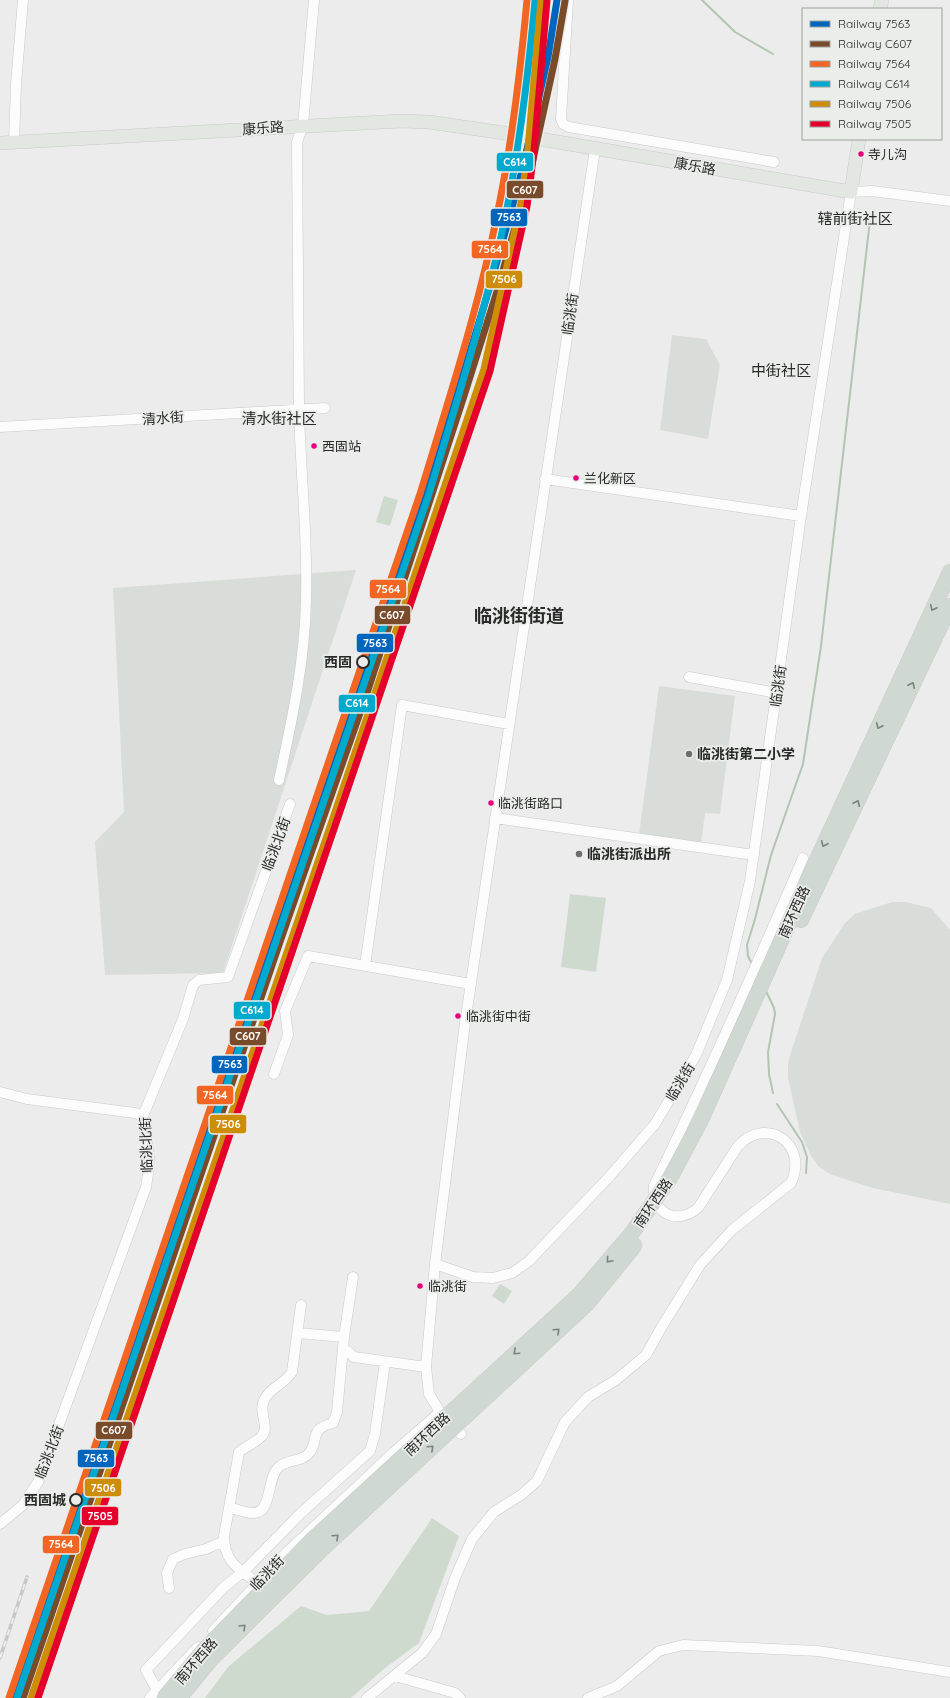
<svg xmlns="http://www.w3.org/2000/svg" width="950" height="1698" viewBox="0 0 950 1698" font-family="Quicksand,'Noto Sans SC',sans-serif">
  <rect width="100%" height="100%" fill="#ececec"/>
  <path fill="#d9ddd9" d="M672,335L706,339L720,365L708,439L660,430Z
    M356,570L223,973L105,975L95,842L124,812L113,588Z
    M659,686L735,696L720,814L705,813L701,843L639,835Z
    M892,902H905L931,908L950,930V1204L873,1188L832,1175L819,1167L811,1156L800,1132L788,1078V1063L792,1049L822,958L845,923L855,914Z"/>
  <path fill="#cfdacf" d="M384,496L398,500L390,526L376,522Z
    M570,894L606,898L596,972L561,967Z
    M500,1284L512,1291L504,1304L492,1296Z
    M432,1518L459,1536L419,1643L385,1668L351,1698H205L229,1666L301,1606L327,1615L369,1611Z"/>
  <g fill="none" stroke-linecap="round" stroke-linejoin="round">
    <path stroke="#b1c5b1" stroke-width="2" d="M702,0L735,32L773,54
      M752,964L748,956L747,945L755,919L771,855L803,764L821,646L870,220
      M766,991L774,1008L775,1014L768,1052L769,1074L773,1093
      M777,1104L802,1142L807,1157L806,1173"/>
    <defs>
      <path id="minor" d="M568,0L561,119L563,124L569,127L774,162
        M14,142L16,84L23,0
        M0,427L325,408
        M545,479L801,516
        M689,677L777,693
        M279,780C292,720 305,661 306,599C308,534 300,470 299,406C298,318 298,230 297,142L303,125L314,0
        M495,818L754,855
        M365,966L402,705L509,724
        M274,1074L288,1035L285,1011L308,956L471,984
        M0,1092L27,1099L135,1113L143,1116
        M435,1264L473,1277L493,1278L512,1273L529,1261L609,1177L655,1124L696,1055L727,980L750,881L801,516L851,192L872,191L950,201
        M298,1333L344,1337
        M344,1348L354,1357L426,1367
        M461,1434L440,1412L429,1394L426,1367L435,1264L465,1023L595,149
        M230,1508C236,1509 244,1512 251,1513C274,1515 265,1477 280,1466C290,1459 303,1462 310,1452C319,1439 309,1429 333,1423L337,1412L344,1337L353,1277
        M0,1524L23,1505L38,1482L146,1187C148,1177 149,1168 149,1158C148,1144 144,1130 143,1116L183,1019L193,985L199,980L228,977L290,804
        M257,1583C239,1569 224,1562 224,1536L239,1452C245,1447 258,1441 262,1436C270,1426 258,1413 264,1400C270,1387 284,1385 292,1372L301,1305
        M169,1588L167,1573L173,1559L185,1554L206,1549L224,1541
        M213,1631L284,1555L394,1452L440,1412
        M395,1676L455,1693L460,1698
        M157,1690L146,1670L224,1587L243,1572L301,1513L370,1451L375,1434L385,1362
        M150,1698L198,1647
        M367,1698L422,1653L436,1634L455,1578L472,1539L494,1512L521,1495L537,1481L565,1422L588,1397L616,1380L646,1355L661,1328L700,1265L732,1230L791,1183C809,1144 767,1115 738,1146L698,1208C676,1226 652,1213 654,1186C707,1077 755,969 803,858
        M588,1698L617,1686L659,1651L683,1645L818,1651L950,1672"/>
      <path id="major" d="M880,9L882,0
        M540,139L851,192L859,139
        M0,143L401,121L429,122L525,136"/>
      <path id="highway" d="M801,920L950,606
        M768,970L821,851L950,572"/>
    </defs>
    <use href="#minor" stroke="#c9c9c9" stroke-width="11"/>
    <use href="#major" stroke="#c9c9c9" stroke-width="14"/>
    <use href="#highway" stroke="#c9c9c9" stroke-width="16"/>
    <use href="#minor" stroke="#fcfcfc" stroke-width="10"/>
    <use href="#major" stroke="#e2e7e2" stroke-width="13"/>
    <use href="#highway" stroke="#d0d9d1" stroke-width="15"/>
    <defs>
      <path id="rail" d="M0,1658L27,1577"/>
    </defs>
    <use href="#rail" stroke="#c6c7c6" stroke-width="3.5"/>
    <use href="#rail" stroke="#ebedeb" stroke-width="2" stroke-dasharray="6" stroke-linecap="butt"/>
    <defs>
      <path id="highway-bridge" d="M164,1698L204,1650L311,1541L579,1295L632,1233L670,1178L701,1120L768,970
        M179,1698L213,1657L321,1550L587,1304L635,1245"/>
    </defs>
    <use href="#highway-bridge" stroke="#c9c9c9" stroke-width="16" stroke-linecap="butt"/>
    <use href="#highway-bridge" stroke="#d0d9d1" stroke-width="15"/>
    <defs>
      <path id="rail-1" d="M15,1698L275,930L360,690L457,394L491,283L522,171L548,57L557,0"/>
      <path id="rail-2" d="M23,1698L283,933L367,693L464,396L499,285L530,173L555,59L565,1"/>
      <path id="rail-3" d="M9,1698L420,494C447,405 476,316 495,225C511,151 520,76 527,0"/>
      <path id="rail-4" d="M17,1698L428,497C455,408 483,319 503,228C519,153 528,77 535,1"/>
      <path id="rail-5" d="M31,1698L331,824L484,369L521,203L528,149L541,0"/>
      <path id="rail-6" d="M38,1698L490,371L527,206L534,151L547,0"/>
    </defs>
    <use href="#rail-1" stroke="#ebedeb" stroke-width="10"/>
    <use href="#rail-2" stroke="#ebedeb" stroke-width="10"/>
    <use href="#rail-3" stroke="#ebedeb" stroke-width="10"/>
    <use href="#rail-4" stroke="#ebedeb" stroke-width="10"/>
    <use href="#rail-5" stroke="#ebedeb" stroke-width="10"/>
    <use href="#rail-6" stroke="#ebedeb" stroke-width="10"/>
    <use href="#rail-1" stroke="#0065bd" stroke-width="7"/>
    <use href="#rail-2" stroke="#7a4b2a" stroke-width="7"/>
    <use href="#rail-3" stroke="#f26522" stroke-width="7"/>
    <use href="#rail-4" stroke="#00a9ce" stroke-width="7"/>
    <use href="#rail-5" stroke="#ce8d08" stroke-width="7"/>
    <use href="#rail-6" stroke="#e4002b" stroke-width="7"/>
  </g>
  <defs><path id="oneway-chevron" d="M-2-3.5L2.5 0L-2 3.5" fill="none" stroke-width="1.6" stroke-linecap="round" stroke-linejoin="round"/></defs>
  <g stroke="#7c827d">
    <use href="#oneway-chevron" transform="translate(933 608) rotate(116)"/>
    <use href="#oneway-chevron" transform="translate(912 685) rotate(-65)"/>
    <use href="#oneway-chevron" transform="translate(879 726) rotate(115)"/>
    <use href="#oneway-chevron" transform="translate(857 803) rotate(-65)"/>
    <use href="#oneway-chevron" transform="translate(824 844) rotate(115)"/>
    <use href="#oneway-chevron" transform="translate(609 1260) rotate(131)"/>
    <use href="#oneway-chevron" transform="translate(557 1331) rotate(-43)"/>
    <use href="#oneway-chevron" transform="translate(516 1352) rotate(137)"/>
    <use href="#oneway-chevron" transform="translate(431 1448) rotate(-43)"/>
    <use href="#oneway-chevron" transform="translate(336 1537) rotate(-43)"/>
    <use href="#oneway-chevron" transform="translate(243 1627) rotate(-45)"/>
  </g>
  <g fill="#e5007d" stroke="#ebedeb" stroke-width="1.5">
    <circle cx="861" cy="154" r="3.5"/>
    <circle cx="314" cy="446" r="3.5"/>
    <circle cx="576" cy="478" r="3.5"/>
    <circle cx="491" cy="803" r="3.5"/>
    <circle cx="458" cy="1016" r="3.5"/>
    <circle cx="420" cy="1286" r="3.5"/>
  </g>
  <g fill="#ebedeb" stroke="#292a29" stroke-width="2">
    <circle cx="363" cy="662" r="6"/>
    <circle cx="76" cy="1500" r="6"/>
  </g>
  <g fill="#6d6e6d" stroke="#ebedeb" stroke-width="1.5">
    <circle cx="689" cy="754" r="4"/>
    <circle cx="579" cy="854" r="4"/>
  </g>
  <g text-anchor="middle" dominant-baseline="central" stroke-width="3.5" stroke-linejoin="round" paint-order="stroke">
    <g font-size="13" fill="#292a29" stroke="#ebedeb" text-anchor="start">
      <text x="868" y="154">寺儿沟</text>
      <text x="322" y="446">西固站</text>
      <text x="584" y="478">兰化新区</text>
      <text x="498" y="803">临洮街路口</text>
      <text x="466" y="1016">临洮街中街</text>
      <text x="428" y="1286">临洮街</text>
    </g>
    <g font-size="14" fill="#292a29" stroke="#ebedeb">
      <text transform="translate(263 128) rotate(-4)">康乐路</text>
      <text transform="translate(695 166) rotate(10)">康乐路</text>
      <text transform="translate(570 314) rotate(-82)">临洮街</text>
      <text transform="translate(163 418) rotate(-4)">清水街</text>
      <text transform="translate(778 686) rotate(-82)">临洮街</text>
      <text transform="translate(276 844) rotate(-70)">临洮北街</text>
      <text transform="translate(794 912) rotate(-66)">南环西路</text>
      <text transform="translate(680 1082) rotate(-59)">临洮街</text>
      <text transform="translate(146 1145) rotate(-92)">临洮北街</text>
      <text transform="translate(653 1203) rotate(-56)">南环西路</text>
      <text transform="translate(427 1434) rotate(-43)">南环西路</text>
      <text transform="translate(49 1452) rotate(-69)">临洮北街</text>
      <text transform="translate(267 1573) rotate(-47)">临洮街</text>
      <text transform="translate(196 1661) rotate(-49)">南环西路</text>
    </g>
    <g font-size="14" font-weight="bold" fill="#292a29" stroke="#ebedeb" text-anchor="end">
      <text x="352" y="662">西固</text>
      <text x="66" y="1500">西固城</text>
    </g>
    <g font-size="14" font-weight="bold" fill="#292a29" stroke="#ebedeb" text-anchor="start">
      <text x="697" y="754">临洮街第二小学</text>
      <text x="587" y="854">临洮街派出所</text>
    </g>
    <g font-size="15" fill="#292a29" stroke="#ebedeb">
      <text x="855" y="218">辖前街社区</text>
      <text x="781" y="370">中街社区</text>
      <text x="279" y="418">清水街社区</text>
    </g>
    <g font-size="18" font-weight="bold" fill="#292a29" stroke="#ebedeb">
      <text x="519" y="615">临洮街街道</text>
    </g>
  </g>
  <g stroke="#ebedeb" stroke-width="1.5">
    <rect x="496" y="152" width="38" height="20" rx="4" fill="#00a9ce"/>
    <rect x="506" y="180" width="38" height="19" rx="4" fill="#7a4b2a"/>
    <rect x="490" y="208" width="38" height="19" rx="4" fill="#0065bd"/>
    <rect x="471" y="240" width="38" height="19" rx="4" fill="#f26522"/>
    <rect x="485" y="270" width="38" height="19" rx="4" fill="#ce8d08"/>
    <rect x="369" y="579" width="38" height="20" rx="4" fill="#f26522"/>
    <rect x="374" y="605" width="37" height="20" rx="4" fill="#7a4b2a"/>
    <rect x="356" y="633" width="38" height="20" rx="4" fill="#0065bd"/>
    <rect x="338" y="694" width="38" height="19" rx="4" fill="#00a9ce"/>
    <rect x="233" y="1001" width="38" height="19" rx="4" fill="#00a9ce"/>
    <rect x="229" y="1027" width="38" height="19" rx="4" fill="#7a4b2a"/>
    <rect x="211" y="1055" width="37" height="19" rx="4" fill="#0065bd"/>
    <rect x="196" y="1085" width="38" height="20" rx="4" fill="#f26522"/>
    <rect x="209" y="1114" width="38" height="20" rx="4" fill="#ce8d08"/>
    <rect x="95" y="1421" width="38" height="19" rx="4" fill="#7a4b2a"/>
    <rect x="77" y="1449" width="38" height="19" rx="4" fill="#0065bd"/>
    <rect x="84" y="1478" width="38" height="19" rx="4" fill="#ce8d08"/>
    <rect x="81" y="1506" width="38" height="20" rx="4" fill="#e4002b"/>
    <rect x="42" y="1535" width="38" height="19" rx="4" fill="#f26522"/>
  </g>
  <g font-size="11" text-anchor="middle" font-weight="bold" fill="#fff">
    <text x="515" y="166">C614</text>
    <text x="525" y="194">C607</text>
    <text x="509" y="221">7563</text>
    <text x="490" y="253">7564</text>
    <text x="504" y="283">7506</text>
    <text x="388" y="593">7564</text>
    <text x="392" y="619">C607</text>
    <text x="375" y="647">7563</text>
    <text x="357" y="707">C614</text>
    <text x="252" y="1014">C614</text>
    <text x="248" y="1040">C607</text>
    <text x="230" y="1068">7563</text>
    <text x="215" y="1099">7564</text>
    <text x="228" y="1128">7506</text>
    <text x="114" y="1434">C607</text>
    <text x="96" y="1462">7563</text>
    <text x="103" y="1492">7506</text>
    <text x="100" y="1520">7505</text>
    <text x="61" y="1548">7564</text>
  </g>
  <rect x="802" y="8" width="140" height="132" fill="#ebedeb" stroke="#9d9f9d"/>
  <rect x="810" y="21" width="20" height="6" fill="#0065bd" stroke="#9d9f9d"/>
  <text x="838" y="28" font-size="12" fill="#292a29">Railway 7563</text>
  <rect x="810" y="41" width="20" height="6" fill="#7a4b2a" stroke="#9d9f9d"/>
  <text x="838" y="48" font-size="12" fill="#292a29">Railway C607</text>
  <rect x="810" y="61" width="20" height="6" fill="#f26522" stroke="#9d9f9d"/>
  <text x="838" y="68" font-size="12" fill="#292a29">Railway 7564</text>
  <rect x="810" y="81" width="20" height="6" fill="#00a9ce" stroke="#9d9f9d"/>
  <text x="838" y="88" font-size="12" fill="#292a29">Railway C614</text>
  <rect x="810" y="101" width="20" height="6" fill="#ce8d08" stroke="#9d9f9d"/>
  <text x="838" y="108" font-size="12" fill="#292a29">Railway 7506</text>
  <rect x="810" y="121" width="20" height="6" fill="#e4002b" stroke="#9d9f9d"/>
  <text x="838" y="128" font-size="12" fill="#292a29">Railway 7505</text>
</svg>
